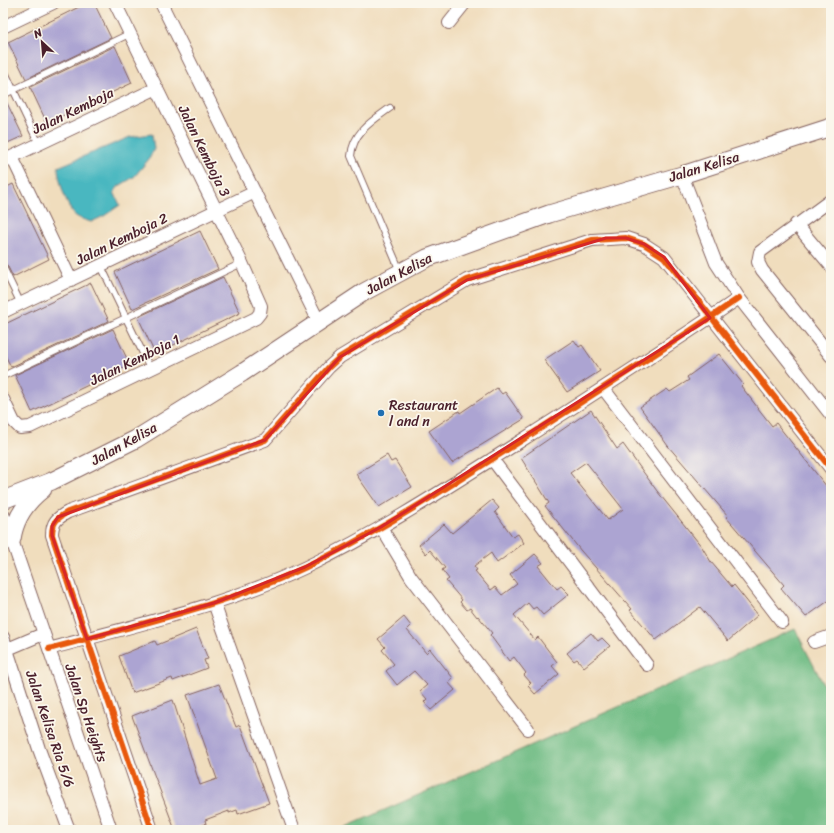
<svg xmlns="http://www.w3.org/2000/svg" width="834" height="833" viewBox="0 0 834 833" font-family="Sriracha,sans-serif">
  <rect width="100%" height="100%" fill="#fbf7ec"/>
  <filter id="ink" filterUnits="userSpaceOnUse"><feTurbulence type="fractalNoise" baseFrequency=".025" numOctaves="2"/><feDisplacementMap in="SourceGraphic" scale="8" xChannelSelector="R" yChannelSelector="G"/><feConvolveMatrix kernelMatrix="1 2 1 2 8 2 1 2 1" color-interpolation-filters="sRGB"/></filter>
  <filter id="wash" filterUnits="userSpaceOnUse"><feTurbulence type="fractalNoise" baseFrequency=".012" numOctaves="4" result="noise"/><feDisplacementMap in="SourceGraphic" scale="16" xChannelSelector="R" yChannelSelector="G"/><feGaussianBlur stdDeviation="0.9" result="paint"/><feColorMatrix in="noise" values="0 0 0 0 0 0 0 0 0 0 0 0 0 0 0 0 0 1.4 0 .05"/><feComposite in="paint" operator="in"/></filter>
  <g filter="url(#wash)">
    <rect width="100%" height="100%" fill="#f0ddbd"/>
    <path fill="#6fbc84" stroke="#5c6e58" d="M795,629L831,699V830H339Z"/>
    <path fill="#48b7c0" stroke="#496b76" d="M152,134L154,149L149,159L134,177L119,186L114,192L120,205L104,216L91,222C86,220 80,219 76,216C67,210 58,178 58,167L130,137Z"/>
    <g id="blocks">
      <path fill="#aca4d2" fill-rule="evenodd" d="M87,3H94L111,38L26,79L8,42Z
        M115,46L132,83L47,123L30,87Z
        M3,99H5L23,136L3,145Z
        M13,184L49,259L13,277L7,265L3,263V189Z
        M200,231L218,269L132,309L115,272Z
        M223,277L240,313L155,354L138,317Z
        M91,283L109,321L11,367L3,351V325Z
        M113,329L130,365L32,412L15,375Z
        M574,340L579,347L582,345L600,371L567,392L544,360Z
        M719,354L743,384L741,386L761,412L772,426L776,423L831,492V599L806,617L781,588L784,585L726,517L728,516L668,446L640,407L667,389L670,392L689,380L687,377Z
        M497,388L502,394L505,392L524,419L452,463L429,431L459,411L460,413Z
        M591,410L617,449L623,444L657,491L702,547L711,562L732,587L734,585L758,615L728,641L700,607L656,640L630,610L632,609L581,551L545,506L549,503L521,458ZM586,462L623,509L608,520L570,473Z
        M387,455L391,462L395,460L412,487L379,507L356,474Z
        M492,500L499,508L495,512L513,537L518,534L524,543L497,563L491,553L474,566L477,570L475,571L491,590L495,587L502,595L517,584L510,575L535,554L543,563L538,566L551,582L557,589L561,586L569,594L543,615L536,607L533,609L528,603L514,615L535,640L538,637L557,662L552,666L559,674L535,694L528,686L531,683L524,675L526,673L514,657L509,661L490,635L492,633L478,616L477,617L470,608L467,610L460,602L462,600L446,581L449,579L442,570L445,568L430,550L426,554L419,545L444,524L452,533Z
        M404,617L411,626L407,630L426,653L430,649L453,678L448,682L455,690L431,710L424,702L427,699L420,691L427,685L414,671L397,685L386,671L394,664L382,650L385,647L378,639Z
        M196,629L208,659L204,660L207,668L173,681L172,678L132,693L119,656L155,641L157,645Z
        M591,633L598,641L602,638L610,646L584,667L577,659L574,661L567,653Z
        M219,684L236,727L240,725L269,803L238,814L237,810L229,813V811L205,820L206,824L190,830H175L132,716L173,700L200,785L217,779L187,695Z"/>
    </g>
  </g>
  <g filter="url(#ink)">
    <use href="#blocks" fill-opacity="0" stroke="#84625e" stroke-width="1"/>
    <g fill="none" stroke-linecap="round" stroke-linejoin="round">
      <defs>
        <path id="lane" d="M3,68L39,144
          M3,95L131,33
          M390,108C372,121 353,132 351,156L400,271
          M101,266L151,370
          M3,267L21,304
          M3,376L242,263"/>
        <path id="street" d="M161,3L319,322
          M449,23L465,3
          M3,27L53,3
          M12,157L71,280
          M3,161L157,88
          M682,175L716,263L739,298L831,415
          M831,200L760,252L758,262L762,270L831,356
          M796,224L831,266
          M3,312L255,192
          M603,388L782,622
          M3,399L14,422L20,428L30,427L256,318L260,313L261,306L242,263L115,3
          M492,459L647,665
          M3,514L111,830
          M381,527L411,577L528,729
          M214,603L293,827
          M3,637L39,749L69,830
          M814,642L831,636
          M49,649C135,625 224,606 306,567C379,532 448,487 516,444C591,396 666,348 739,298
          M3,651L43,634
          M152,830L52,535C52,522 57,518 68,512L265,440L329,367L340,357L467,280L592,240L626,238L644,244L664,257L831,469"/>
        <path id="secondary" d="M3,500L52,481L136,439L242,373L364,292L427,258L549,214L682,175L831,127
          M12,539C15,518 26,502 43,489"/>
      </defs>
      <use href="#lane" stroke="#84625e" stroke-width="8"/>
      <use href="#street" stroke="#84625e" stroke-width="14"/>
      <use href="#secondary" stroke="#84625e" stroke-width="19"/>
      <use href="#lane" stroke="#fff" stroke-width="6"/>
      <use href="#street" stroke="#fff" stroke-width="12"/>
      <use href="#secondary" stroke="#fff" stroke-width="17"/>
      <defs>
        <path id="cycleway" d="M49,649C135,625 224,606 306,567C379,532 448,487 516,444C591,396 666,348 739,298
          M152,830L52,535C52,522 57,518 68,512L265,440L329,367L340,357L467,280L592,240L626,238L644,244L664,257L831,469"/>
      </defs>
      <use href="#cycleway" stroke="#fbf7ec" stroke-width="8"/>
      <use href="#cycleway" stroke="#e8590c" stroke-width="6"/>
    </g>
  </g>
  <path fill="none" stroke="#d62828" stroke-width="3" stroke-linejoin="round" d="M606,238H626L644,244L664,257L710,318L381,527L305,567L214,603L87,639L52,535V526L58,517L265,440L340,357L467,280Z"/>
  <circle fill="#1f6fb2" stroke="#fbf7ec" stroke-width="1.5" cx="381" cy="413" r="4"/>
  <g text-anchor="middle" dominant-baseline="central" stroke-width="3.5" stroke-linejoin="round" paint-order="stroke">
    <g font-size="14" fill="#4a1f2b" stroke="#fbf7ec">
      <text transform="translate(73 111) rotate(-26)">Jalan Kemboja</text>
      <text transform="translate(204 151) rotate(64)">Jalan Kemboja 3</text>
      <text transform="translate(704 167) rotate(-17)">Jalan Kelisa</text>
      <text transform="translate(122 239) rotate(-26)">Jalan Kemboja 2</text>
      <text transform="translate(399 274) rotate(-28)">Jalan Kelisa</text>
      <text transform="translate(135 360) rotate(-26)">Jalan Kemboja 1</text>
      <text transform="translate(124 444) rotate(-29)">Jalan Kelisa</text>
      <text transform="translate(86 713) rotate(71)">Jalan Sp Heights</text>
      <text transform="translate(50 729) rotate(71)">Jalan Kelisa Ria 5/6</text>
    </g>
    <g font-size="14" fill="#4a1f2b" stroke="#fbf7ec" text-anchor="start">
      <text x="389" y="405">Restaurant<tspan x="389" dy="16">l and n</tspan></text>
    </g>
  </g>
  <rect width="834" height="833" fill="none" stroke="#fbf7ec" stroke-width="16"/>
  <g transform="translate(42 42) rotate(334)" stroke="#fbf7ec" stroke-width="3" paint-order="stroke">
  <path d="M0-3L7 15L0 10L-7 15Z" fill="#4a1f2b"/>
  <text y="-6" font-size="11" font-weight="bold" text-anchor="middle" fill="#4a1f2b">N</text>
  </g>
</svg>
